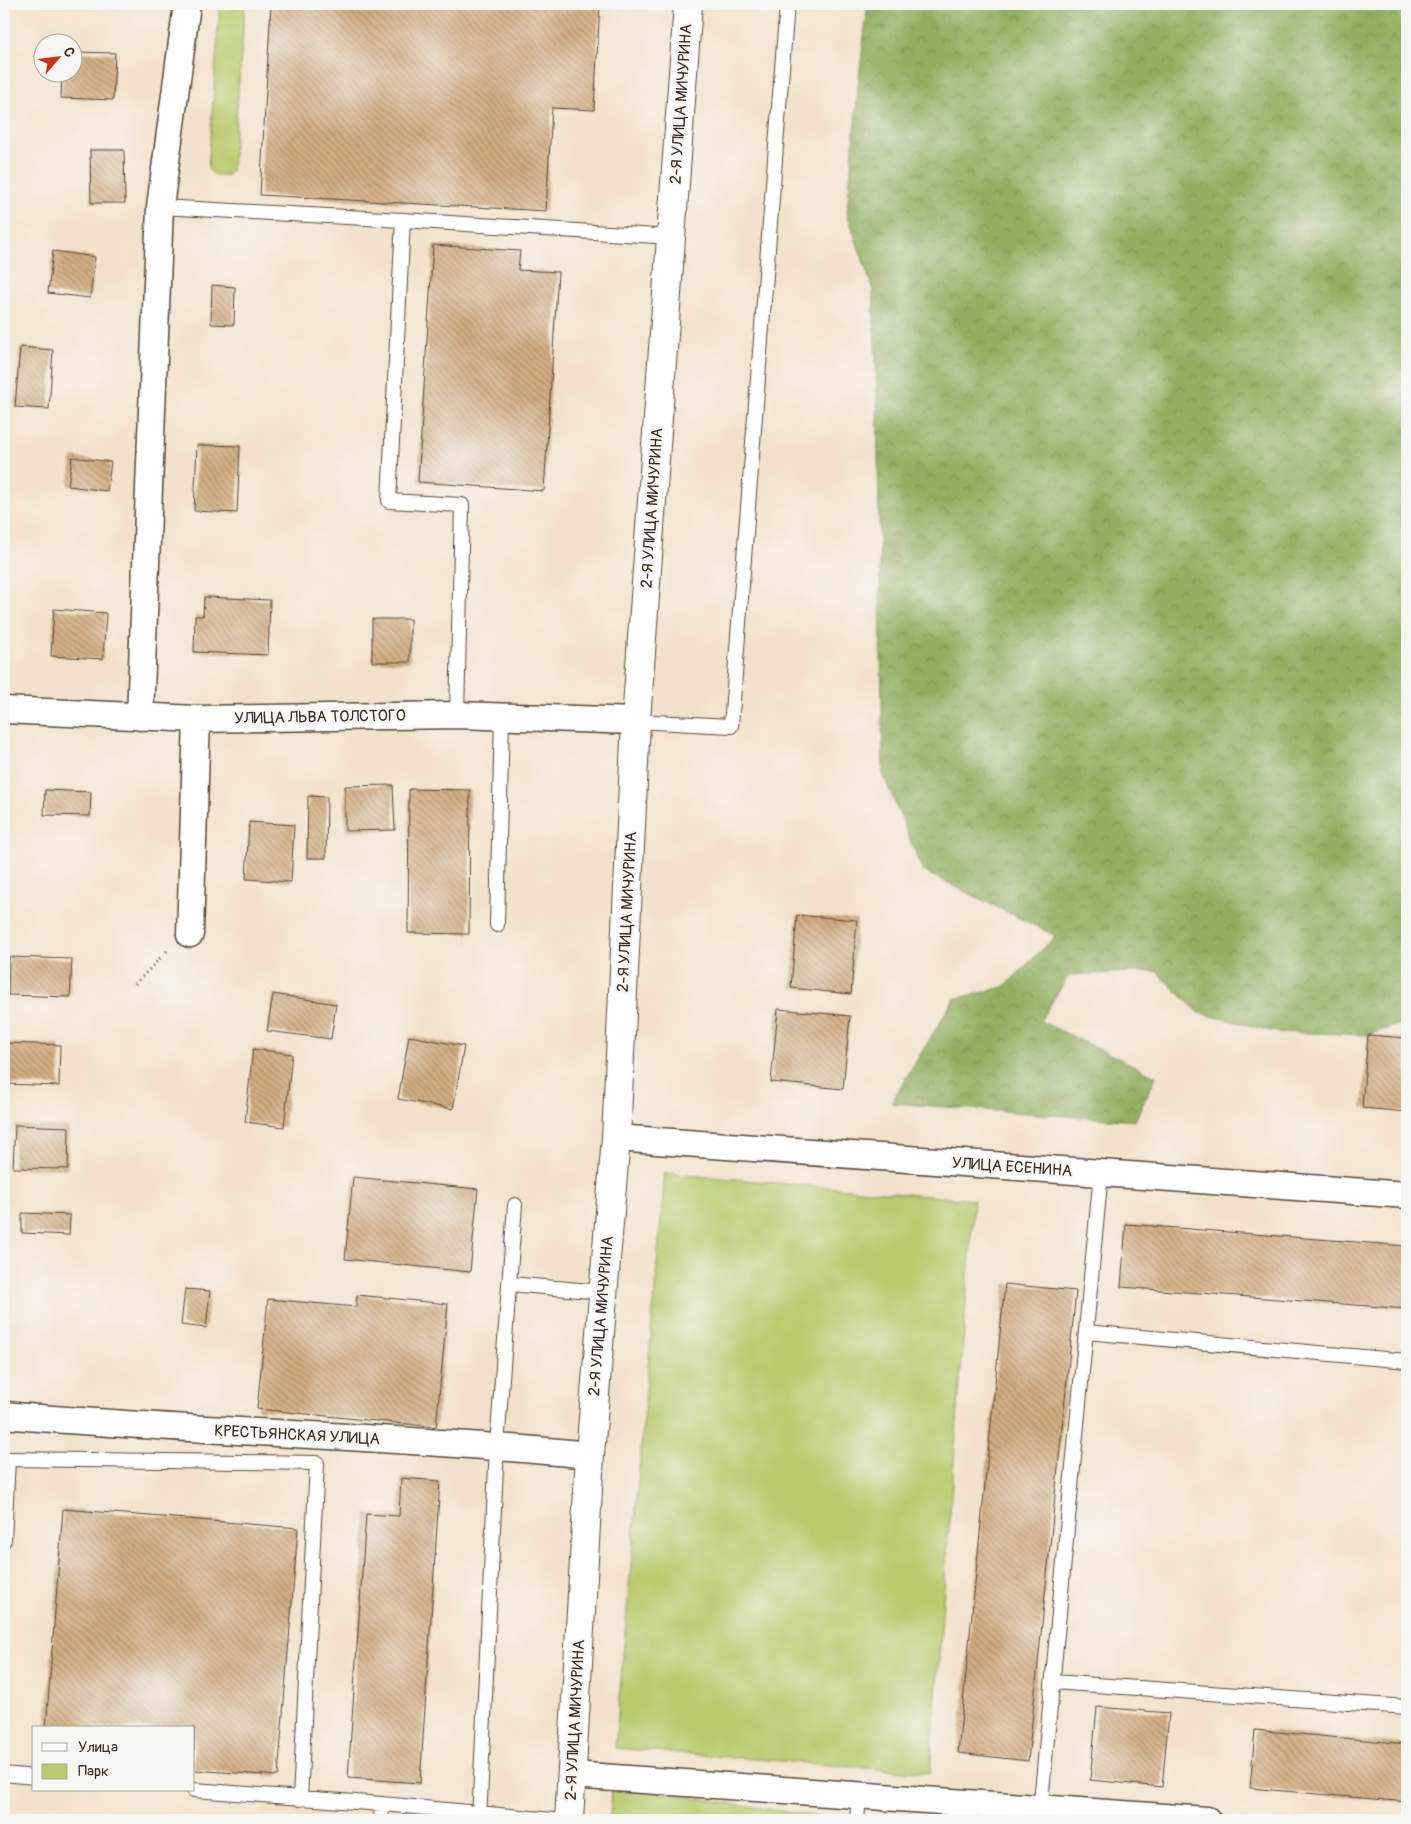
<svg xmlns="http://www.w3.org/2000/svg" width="1411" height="1824" viewBox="0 0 1411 1824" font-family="Pangolin,sans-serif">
  <defs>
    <pattern id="forest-crowns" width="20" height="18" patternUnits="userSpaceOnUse" patternTransform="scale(1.25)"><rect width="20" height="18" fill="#92af61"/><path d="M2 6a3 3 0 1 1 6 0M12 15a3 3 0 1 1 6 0" fill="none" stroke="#788f4f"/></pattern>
    <pattern id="building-back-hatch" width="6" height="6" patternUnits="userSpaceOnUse" patternTransform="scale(1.25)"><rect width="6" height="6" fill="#d2ae83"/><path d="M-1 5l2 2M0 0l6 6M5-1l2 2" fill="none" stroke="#ac8e6b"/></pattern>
  </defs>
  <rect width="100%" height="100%" fill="#f6f6f2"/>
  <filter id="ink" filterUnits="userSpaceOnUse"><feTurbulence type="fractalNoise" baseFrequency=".02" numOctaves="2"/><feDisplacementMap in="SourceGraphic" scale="10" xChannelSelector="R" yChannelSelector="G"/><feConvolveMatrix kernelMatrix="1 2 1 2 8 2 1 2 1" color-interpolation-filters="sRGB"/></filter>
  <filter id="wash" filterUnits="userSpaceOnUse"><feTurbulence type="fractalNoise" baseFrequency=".0096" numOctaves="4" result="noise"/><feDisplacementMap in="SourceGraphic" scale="20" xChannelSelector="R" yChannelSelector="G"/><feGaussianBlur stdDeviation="1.12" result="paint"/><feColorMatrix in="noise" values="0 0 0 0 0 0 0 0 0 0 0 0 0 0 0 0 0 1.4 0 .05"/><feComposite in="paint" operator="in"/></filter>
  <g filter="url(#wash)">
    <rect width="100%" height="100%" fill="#f3e2cb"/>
    <path fill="#b9cb6e" stroke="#7a7a46" d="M220,4H245L232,170L228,175H214L208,169Z
      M665,1173L974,1200L930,1773L615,1748Z
      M612,1785L833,1819V1820H610Z"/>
    <path fill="url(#forest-crowns)" stroke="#666c40" d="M868,4H1407V1022L1368,1035L1276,1032L1199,1013L1156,971L1069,975L1040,1021L1156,1076L1135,1121L891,1103L954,999L1004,987L1056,936L923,871L883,774L877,392L873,290L847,213L859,77Z"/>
    <g id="blocks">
      <path fill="url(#building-back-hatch)" d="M271,4H600L594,110L552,108L546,211L260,195Z
        M72,52L115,53L113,100L61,98L62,72H72Z
        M90,150H124L125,203H91Z
        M433,245L520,251L518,270L558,272L544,491L418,482Z
        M53,251L95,257L90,298L48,293Z
        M212,285L235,287L234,325L211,324Z
        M20,347L53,350L49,409L15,407Z
        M197,445L240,446L237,513L194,511Z
        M72,457L111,462L107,491L68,486Z
        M204,597L270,600L268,655L194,652L195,616H203Z
        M54,609L106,613L103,659L51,656Z
        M372,619H410V662H372Z
        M393,785L395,830L345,831V786Z
        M409,789L470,790L469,934L408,933Z
        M45,790L91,792L90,816L44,815Z
        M308,796L327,797L326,858H307Z
        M249,822L294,825L291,882L246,879Z
        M797,915L857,920L851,994L791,988Z
        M9,957L72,959L70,997L8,995Z
        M273,994L336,1004L331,1039L267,1031Z
        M778,1009L850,1016L843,1089L771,1082Z
        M1368,1035L1407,1038V1112L1362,1108Z
        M409,1036L464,1046L453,1109L398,1099Z
        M8,1043L60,1045L59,1086L7,1084Z
        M253,1049L292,1054L284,1127L245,1122Z
        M15,1125L69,1127L68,1169L13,1168Z
        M353,1177L478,1189L470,1272L345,1259Z
        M22,1213L70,1215L69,1235L22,1233Z
        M1126,1224L1407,1246V1309L1121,1287Z
        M1005,1284L1076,1291L1028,1761L958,1753Z
        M185,1289L210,1291L206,1328L181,1325Z
        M357,1295L448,1304L436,1427L257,1409L268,1299L356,1307Z
        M401,1478L440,1481L420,1783L348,1778L366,1514L399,1516Z
        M63,1509L298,1528L278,1776L194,1770V1728H46Z
        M1097,1707L1169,1713L1162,1787L1090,1780Z
        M1255,1730L1407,1744V1802L1250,1788Z"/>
    </g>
  </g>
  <g filter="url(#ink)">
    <use href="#blocks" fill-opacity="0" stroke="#574638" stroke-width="1"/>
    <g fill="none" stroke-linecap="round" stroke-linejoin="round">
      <defs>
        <path id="lane" d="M160,207L403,220L389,501L462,505L457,715
          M403,220L672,237
          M636,721L731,726L787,4
          M497,925L502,716
          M509,1284L603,1292
          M1086,1332L1407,1361
          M4,1540L8,1459L317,1463L300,1799
          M1053,1682L1407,1707
          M4,1774L34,1777
          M194,1790L382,1804L553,1820
          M1040,1812L1101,1173
          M381,1820L382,1804
          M479,1820L497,1446L515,1205
          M857,1820L859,1796"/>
        <path id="street" d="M4,710L197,719L457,715L636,721
          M140,717L160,207L187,4
          M190,934L197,719
          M616,1138L1407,1195
          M4,1415C199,1432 395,1436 590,1455
          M572,1775L1207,1820"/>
        <path id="primary" d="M569,1820L590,1455L616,1138L636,721L688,4"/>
      </defs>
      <use href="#lane" stroke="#574638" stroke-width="16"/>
      <use href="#street" stroke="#574638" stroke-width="29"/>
      <use href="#primary" stroke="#574638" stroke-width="30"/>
      <path stroke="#574638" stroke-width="3" stroke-dasharray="1 4" stroke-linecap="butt" d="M135,984L168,950"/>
      <use href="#lane" stroke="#fff" stroke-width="14"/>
      <use href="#street" stroke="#fff" stroke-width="26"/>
      <use href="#primary" stroke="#fff" stroke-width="28"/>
    </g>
  </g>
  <g text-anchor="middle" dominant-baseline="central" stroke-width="5" stroke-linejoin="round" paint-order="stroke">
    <g font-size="16" fill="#3b2a1e" stroke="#f6f6f2">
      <text transform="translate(681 104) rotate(-86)">2-Я УЛИЦА МИЧУРИНА</text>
      <text transform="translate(652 508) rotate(-86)">2-Я УЛИЦА МИЧУРИНА</text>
      <text transform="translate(320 717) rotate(-1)">УЛИЦА ЛЬВА ТОЛСТОГО</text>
      <text transform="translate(627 912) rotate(-87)">2-Я УЛИЦА МИЧУРИНА</text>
      <text transform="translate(1012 1167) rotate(4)">УЛИЦА ЕСЕНИНА</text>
      <text transform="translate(601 1316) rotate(-85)">2-Я УЛИЦА МИЧУРИНА</text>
      <text transform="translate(297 1435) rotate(3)">КРЕСТЬЯНСКАЯ УЛИЦА</text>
      <text transform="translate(575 1720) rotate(-87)">2-Я УЛИЦА МИЧУРИНА</text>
    </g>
  </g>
  <rect width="1411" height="1824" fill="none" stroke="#f6f6f2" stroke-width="20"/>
  <rect x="32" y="1726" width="162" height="65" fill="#f6f6f2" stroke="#aba49d"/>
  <rect x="42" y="1743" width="25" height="8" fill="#ffffff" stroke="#aba49d"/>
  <text x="78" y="1752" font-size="15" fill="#3b2a1e">Улица</text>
  <rect x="42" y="1764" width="25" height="15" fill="#b9cb6e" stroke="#aba49d"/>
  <text x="78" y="1776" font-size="15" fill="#3b2a1e">Парк</text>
  <g transform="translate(58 58) rotate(62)"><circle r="24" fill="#f6f6f2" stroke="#aba49d"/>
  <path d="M0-4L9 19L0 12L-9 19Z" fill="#c8321e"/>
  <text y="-8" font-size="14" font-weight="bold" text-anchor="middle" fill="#3b2a1e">С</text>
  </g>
</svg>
